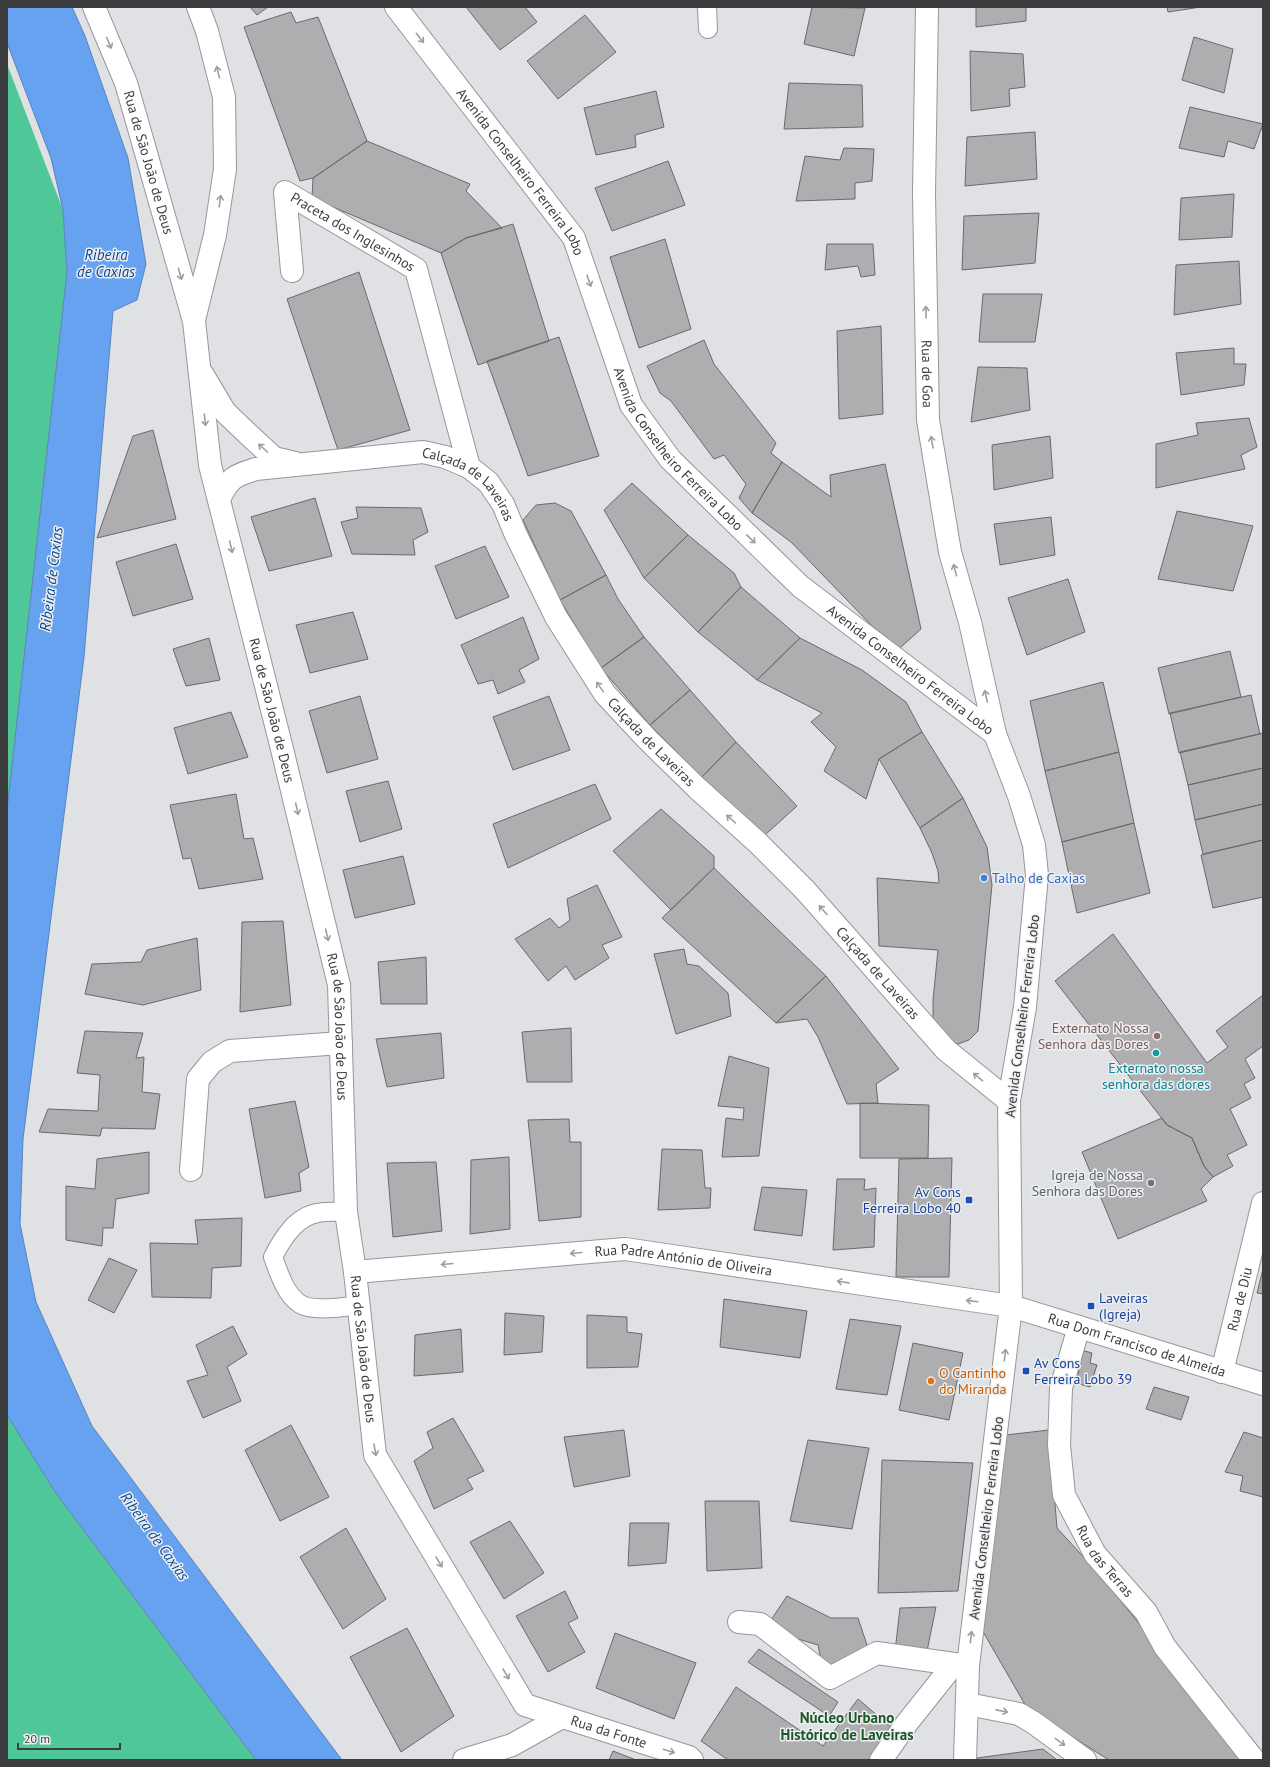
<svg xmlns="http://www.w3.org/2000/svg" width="1270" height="1767" viewBox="0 0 1270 1767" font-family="'PT Sans',sans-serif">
  <rect width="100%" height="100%" fill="#dfe1e4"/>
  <path fill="#50c798" d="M7,64L63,210L67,272L7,810Z
    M7,1415L55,1492L256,1760H7Z"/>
  <path fill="#66a2ef" stroke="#5984ba" d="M7,7H72L85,36L128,158L146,264L137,300L113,311L84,657L23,1139L20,1224L36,1302L92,1426L342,1760H256L55,1492L7,1415V810L67,272L63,210L51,158L7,43Z"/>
  <path fill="#aeaeb1" stroke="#6a6a6c" d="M250,7H268L257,15Z
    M466,7H525L537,22L500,50Z
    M812,7L865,8L854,56L804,44Z
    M976,7H1026V21L976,27Z
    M1167,7H1201L1168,12Z
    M291,12L296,23L318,17L367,141L313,178L300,181L244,27Z
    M585,15L616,52L558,99L527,61Z
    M1194,37L1233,49L1224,93L1182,80Z
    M970,51L1023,54L1025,87L1009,89L1010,106L971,111Z
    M789,83L862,85L863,127L784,129Z
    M656,91L664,127L635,135L636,147L596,155L584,108Z
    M1190,107L1263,124L1254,149L1228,141L1224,157L1179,148Z
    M1035,132L1037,179L965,186L967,137Z
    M367,141L470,184L466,191L502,228L466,238L441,253L312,198L313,178Z
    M844,148L874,149L872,181L855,183V199L796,201L805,156L840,160Z
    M668,161L685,205L612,231L595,188Z
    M1234,194L1232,237L1179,240L1181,198Z
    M1039,213L1035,263L962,270L964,216Z
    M513,224L549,341L478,365L441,253L466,238Z
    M665,239L691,329L639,348L610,257Z
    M827,244H873L875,275L861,277L858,266L825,270Z
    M1239,261L1241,304L1174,315L1176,265Z
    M359,272L410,430L338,450L287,299Z
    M983,294H1042L1035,342H979Z
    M881,326L883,414L839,419L837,331Z
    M559,337L599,456L528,476L487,361Z
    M704,340L714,364L776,443L771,453L782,462L752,513L739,498L746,484L724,455L714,459L671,401L660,393L647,366Z
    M1234,348V364H1246L1244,385L1181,395L1176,353Z
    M978,367L1027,368L1030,410L971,422Z
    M1249,418L1257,447L1241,455L1245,469L1156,488V444L1198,435L1196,423Z
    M153,430L176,519L97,538L133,436Z
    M1050,436L1053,478L994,490L992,445Z
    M782,462L831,497L830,475L885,464L921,629L900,648L873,627L791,542L752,513Z
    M632,483L688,535L644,578L604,510Z
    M315,498L332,556L269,571L251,517Z
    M555,503L571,511L606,575L560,600L523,520L536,505Z
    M356,507L421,508L428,532L413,540L415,555L352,554L341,522L358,518Z
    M1177,511L1253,526L1233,591L1158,579Z
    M1051,517L1055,555L1000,565L994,524Z
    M688,535L734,573L741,587L698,632L644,578Z
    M176,544L193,599L133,616L116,562Z
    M485,546L509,597L456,619L435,566Z
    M606,575L618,599L644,637L601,668L560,600Z
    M1068,579L1085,632L1027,655L1008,598Z
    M741,587L800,638L757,680L698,632Z
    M353,612L368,659L310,673L296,625Z
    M523,617L539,659L519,670L525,682L498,694L493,680L478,684L461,645Z
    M644,637L690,690L650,725L601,668Z
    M209,638L220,680L186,686L173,649Z
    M800,638L862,670L906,702L922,732L879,759L866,799L824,771L836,747L811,722L822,713L757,680Z
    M1230,651L1241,697L1169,714L1158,668Z
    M1103,682L1119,752L1045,771L1030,701Z
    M690,690L736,742L702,777L650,725Z
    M1251,695L1260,734L1179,753L1170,713Z
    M360,696L378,759L327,773L309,711Z
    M549,696L570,750L513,770L493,717Z
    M231,712L248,757L188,774L174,728Z
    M922,732L963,798L920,828L879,759Z
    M1263,733V768L1188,785L1180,752Z
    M736,742L797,806L765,835L702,777Z
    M1119,752L1134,823L1062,842L1045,771Z
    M1263,768V804L1195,820L1188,785Z
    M388,781L402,829L360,842L346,791Z
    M595,784L611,819L508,868L493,824Z
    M236,794L244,839L253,838L263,879L199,889L191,858L183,859L170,805Z
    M963,798L987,847L992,885L978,1031L969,1040L958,1044L942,1038L933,1020V1000L938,950L879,946L877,878L939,883L938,871L932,853L920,828Z
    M1263,804V840L1203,854L1195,820Z
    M661,809L714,856V868L671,910L613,851Z
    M1134,823L1150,893L1077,913L1062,842Z
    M1263,840V897L1213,908L1201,855Z
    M403,856L415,904L355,918L343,870Z
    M714,868L826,976L776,1023L662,918Z
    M597,885L622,937L602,945L609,958L575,980L566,966L548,981L515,939L550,918L559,928L570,920L567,899Z
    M283,921L291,1005L240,1012L242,922Z
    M1113,934L1207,1063L1228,1047L1216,1031L1263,995V1046L1245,1059L1255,1078L1244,1084L1251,1098L1230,1109L1247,1145L1227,1155L1233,1166L1213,1177L1204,1166L1192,1138L1167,1125L1055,981Z
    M197,938L201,990L143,1005L85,994L92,964L141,962L147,950Z
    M684,949L687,964L699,966L728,993L731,1016L676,1034L654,954Z
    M426,957L427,1004H381L378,962Z
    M826,976L899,1069L876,1084L878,1103L847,1104L818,1037L807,1019L776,1023Z
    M571,1028L572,1082H527L522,1032Z
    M85,1031L143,1033L136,1058L144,1057L142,1092L160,1094L155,1129L102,1128L100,1136L39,1132L48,1109L98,1111L100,1075L77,1073Z
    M441,1033L444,1078L387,1087L376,1039Z
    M729,1056L769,1068L759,1156L722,1157L726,1118L743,1120L744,1108L718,1106Z
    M295,1101L309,1167L299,1173L301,1191L265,1198L249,1109Z
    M860,1103L929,1105L928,1158H860Z
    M1162,1118L1167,1125L1192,1138L1204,1166L1213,1177L1201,1189L1207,1201L1118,1239L1082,1152Z
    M569,1119L570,1142H581V1217L539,1221L528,1120Z
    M662,1149L702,1150L705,1188H711L710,1208L658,1210Z
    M149,1152V1193L116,1199L113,1228H103L102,1246L66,1240V1186L95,1189L97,1159Z
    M509,1157L510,1229L470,1234L471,1160Z
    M952,1158L949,1277H896L899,1159Z
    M436,1162L442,1231L393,1237L387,1163Z
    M837,1179H865L864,1190L876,1188L874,1247L833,1250Z
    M762,1187L807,1190L802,1236L754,1230Z
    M242,1218L241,1266L212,1268L211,1298L152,1297L150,1243L198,1244L195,1220Z
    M109,1258L137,1270L114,1313L88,1300Z
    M1263,1269V1294L1257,1293Z
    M724,1299L807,1311L800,1358L720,1347Z
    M505,1313L544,1316L542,1352L504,1355Z
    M587,1315L627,1317V1332L642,1334L638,1367L587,1368Z
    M850,1319L901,1326L887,1395L836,1389Z
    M233,1326L247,1354L227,1367L241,1401L203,1418L187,1381L208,1375L196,1345Z
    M461,1329L463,1372L414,1376L415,1335Z
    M913,1343L963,1353L949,1420L899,1410Z
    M1074,1348L1092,1353L1090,1363L1097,1365L1090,1387L1076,1383L1079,1371L1068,1368Z
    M1154,1387L1189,1397L1181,1420L1146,1409Z
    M453,1418L484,1471L467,1479L473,1489L434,1509L414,1461L433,1448L427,1432Z
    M291,1425L329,1497L280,1521L245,1450Z
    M624,1430L630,1476L574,1487L564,1437Z
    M1049,1430L1057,1528L1098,1573L1150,1637L1243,1760H1109L1027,1708L978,1623L1006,1435Z
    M1244,1432L1263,1438V1497L1240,1491L1243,1476L1225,1472Z
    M808,1440L869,1448L852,1529L790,1521Z
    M882,1460L973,1463L958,1591L878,1593Z
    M705,1501H759L762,1568L707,1571Z
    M510,1521L544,1573L504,1599L470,1542Z
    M630,1523H669L666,1563L628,1566Z
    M346,1528L386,1599L343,1629L300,1557Z
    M565,1591L578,1618L568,1623L585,1652L548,1672L516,1616Z
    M787,1596L831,1618H858L874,1666L824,1674L818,1645L765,1629Z
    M936,1607L925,1661L894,1660L900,1608Z
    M407,1628L454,1716L401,1752L350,1657Z
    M615,1633L696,1663L674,1719L596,1688Z
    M759,1649L838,1702L829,1716L748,1662Z
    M736,1687L823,1746L858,1699L892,1728L868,1760H728L701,1741Z
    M1043,1749L1057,1760H977V1758Z
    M613,1751L636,1760H609Z"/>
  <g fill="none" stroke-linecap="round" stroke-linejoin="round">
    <defs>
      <path id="service" d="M707,7L708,29
        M346,1212C337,1212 327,1211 318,1213C296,1216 282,1239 273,1257C279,1273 285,1294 300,1304C313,1312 344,1307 358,1305"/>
      <path id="pedestrian" d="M739,1622L760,1624L830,1678L877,1653L954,1664
        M881,1760L907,1723L954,1664L966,1665"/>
      <g id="minor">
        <path id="s1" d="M94,7L126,83L194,321L210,465L282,749L339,985L346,1212L355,1272L375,1455L525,1705L689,1757L692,1760"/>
        <path id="s2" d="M396,7L574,238L631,405L670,459L800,586L995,734"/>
        <path id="s3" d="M927,7L924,194L928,420L950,552L970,622L995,734L1019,796L1034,845L1037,875L1025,1007L1009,1101L1011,1306L968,1666L965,1760"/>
        <path id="s4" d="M292,271L285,192L416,269L469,467"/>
        <path d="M194,320L215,235L225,169L224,97L207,31L198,7"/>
        <path d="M203,375L225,412L249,435L274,458L295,463"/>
        <path id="s5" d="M219,499C230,477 234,476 256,469L423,452L445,457L469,467L488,482L503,504L516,535L556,617L605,694L647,739L697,788L757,842L805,890L946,1050L1009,1101"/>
        <path d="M191,1170L198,1079L212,1062L230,1051L341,1043"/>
        <path id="s6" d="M355,1272L625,1249L1011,1306L1263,1384"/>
        <path id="s7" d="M1079,1327L1061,1388L1059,1445L1064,1495L1095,1554L1146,1612L1165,1647L1254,1760"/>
        <path id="s8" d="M1222,1372L1263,1203"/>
        <path d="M967,1704L1019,1714L1034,1723L1085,1760"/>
        <path d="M464,1760L512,1745L562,1717"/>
      </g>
    </defs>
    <use href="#service" stroke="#959799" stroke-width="20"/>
    <use href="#pedestrian" stroke="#959799" stroke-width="24"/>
    <use href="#minor" stroke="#959799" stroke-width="24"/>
    <use href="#service" stroke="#fff" stroke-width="18"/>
    <use href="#pedestrian" stroke="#fff" stroke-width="22"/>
    <use href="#minor" stroke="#fff" stroke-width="22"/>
  </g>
  <defs><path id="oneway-shaft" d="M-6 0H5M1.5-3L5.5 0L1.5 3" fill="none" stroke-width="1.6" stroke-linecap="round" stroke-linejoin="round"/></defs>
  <g stroke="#9e9e9e">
    <use href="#oneway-shaft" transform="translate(420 38) rotate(52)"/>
    <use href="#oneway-shaft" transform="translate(109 43) rotate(67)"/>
    <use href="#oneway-shaft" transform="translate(218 72) rotate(-104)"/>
    <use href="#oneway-shaft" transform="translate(220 201) rotate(-82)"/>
    <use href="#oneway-shaft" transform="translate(180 274) rotate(74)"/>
    <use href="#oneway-shaft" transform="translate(589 281) rotate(71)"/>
    <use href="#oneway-shaft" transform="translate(926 312) rotate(-91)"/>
    <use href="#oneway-shaft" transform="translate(205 420) rotate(83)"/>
    <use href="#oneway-shaft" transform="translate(932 442) rotate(-100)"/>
    <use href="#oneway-shaft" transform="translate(263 448) rotate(-138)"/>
    <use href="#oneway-shaft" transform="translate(751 539) rotate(44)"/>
    <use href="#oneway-shaft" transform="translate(231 547) rotate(76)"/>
    <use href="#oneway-shaft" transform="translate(955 570) rotate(-105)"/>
    <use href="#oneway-shaft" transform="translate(600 687) rotate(-125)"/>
    <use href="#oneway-shaft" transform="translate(986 696) rotate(-103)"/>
    <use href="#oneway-shaft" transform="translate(297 809) rotate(77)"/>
    <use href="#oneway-shaft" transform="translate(731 819) rotate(-138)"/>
    <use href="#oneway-shaft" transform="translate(823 910) rotate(-132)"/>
    <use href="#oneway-shaft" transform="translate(327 935) rotate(77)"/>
    <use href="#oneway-shaft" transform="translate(978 1077) rotate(-140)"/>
    <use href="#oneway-shaft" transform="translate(576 1253) rotate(175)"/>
    <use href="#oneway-shaft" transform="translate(447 1264) rotate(175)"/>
    <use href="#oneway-shaft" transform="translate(843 1282) rotate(-172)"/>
    <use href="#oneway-shaft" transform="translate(972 1301) rotate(-173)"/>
    <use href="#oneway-shaft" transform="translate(1005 1355) rotate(-83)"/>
    <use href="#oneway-shaft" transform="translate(375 1450) rotate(80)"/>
    <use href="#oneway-shaft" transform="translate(439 1562) rotate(59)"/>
    <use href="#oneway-shaft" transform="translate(971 1637) rotate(-83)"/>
    <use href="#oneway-shaft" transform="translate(506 1674) rotate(59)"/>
    <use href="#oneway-shaft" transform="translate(1002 1711) rotate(11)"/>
    <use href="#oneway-shaft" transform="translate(1060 1742) rotate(36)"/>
    <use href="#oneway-shaft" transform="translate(669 1751) rotate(18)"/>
  </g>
  <circle fill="#3f7fe0" stroke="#eceef1" stroke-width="1.5" cx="984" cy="878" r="4"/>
  <circle fill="#8d6e63" stroke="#eceef1" stroke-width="1.5" cx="1157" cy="1036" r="4"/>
  <circle fill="#0f9aa8" stroke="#eceef1" stroke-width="1.5" cx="1156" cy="1053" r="4"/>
  <circle fill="#6b7280" stroke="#eceef1" stroke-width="1.5" cx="1151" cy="1183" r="4"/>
  <g fill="#1a4fb4" stroke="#eceef1" stroke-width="1.5">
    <rect x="965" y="1196" width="8" height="8" rx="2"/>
    <rect x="1087" y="1302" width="8" height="8" rx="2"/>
    <rect x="1022" y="1367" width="8" height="8" rx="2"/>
  </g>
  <circle fill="#e8710a" stroke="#eceef1" stroke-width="1.5" cx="931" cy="1381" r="4"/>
  <g text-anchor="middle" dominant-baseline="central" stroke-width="3" stroke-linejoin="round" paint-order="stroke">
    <g font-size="14" fill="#3c3d3e" stroke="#eceef1">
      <text stroke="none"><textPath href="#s1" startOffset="165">Rua de São João de Deus</textPath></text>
      <text stroke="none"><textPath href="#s2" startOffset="207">Avenida Conselheiro Ferreira Lobo</textPath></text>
      <text stroke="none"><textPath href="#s4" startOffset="158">Praceta dos Inglesinhos</textPath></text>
      <text stroke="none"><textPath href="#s3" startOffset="367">Rua de Goa</textPath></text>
      <text stroke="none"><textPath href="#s2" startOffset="531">Avenida Conselheiro Ferreira Lobo</textPath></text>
      <text stroke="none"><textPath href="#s5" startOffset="276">Calçada de Laveiras</textPath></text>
      <text stroke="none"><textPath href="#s2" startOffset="855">Avenida Conselheiro Ferreira Lobo</textPath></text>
      <text stroke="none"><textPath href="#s1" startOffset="728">Rua de São João de Deus</textPath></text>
      <text stroke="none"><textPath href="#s5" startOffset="600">Calçada de Laveiras</textPath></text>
      <text stroke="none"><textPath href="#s5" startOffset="924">Calçada de Laveiras</textPath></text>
      <text transform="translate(1022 1016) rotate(-83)">Avenida Conselheiro Ferreira Lobo</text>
      <text stroke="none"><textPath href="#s1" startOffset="1052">Rua de São João de Deus</textPath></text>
      <text stroke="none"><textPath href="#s6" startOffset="330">Rua Padre António de Oliveira</textPath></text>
      <text stroke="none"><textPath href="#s8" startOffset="75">Rua de Diu</textPath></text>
      <text stroke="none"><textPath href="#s6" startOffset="793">Rua Dom Francisco de Almeida</textPath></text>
      <text stroke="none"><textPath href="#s1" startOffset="1376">Rua de São João de Deus</textPath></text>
      <text transform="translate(986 1518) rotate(-83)">Avenida Conselheiro Ferreira Lobo</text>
      <text stroke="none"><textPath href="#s7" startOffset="249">Rua das Terras</textPath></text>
      <text stroke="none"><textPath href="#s1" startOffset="1862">Rua da Fonte</textPath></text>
    </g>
    <g font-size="14" fill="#366cbe" stroke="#eceef1" text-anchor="start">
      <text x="992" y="878">Talho de Caxias</text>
    </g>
    <g font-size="14" fill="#785e54" stroke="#eceef1" text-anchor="end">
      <text x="1149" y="1028">Externato Nossa<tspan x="1149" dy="16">Senhora das Dores</tspan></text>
    </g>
    <g font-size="14" fill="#0d838f" stroke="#eceef1">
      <text x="1156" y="1068">Externato nossa<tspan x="1156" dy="16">senhora das dores</tspan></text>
    </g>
    <g font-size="14" fill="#5b616d" stroke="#eceef1" text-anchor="end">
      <text x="1143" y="1175">Igreja de Nossa<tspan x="1143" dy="16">Senhora das Dores</tspan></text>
    </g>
    <g font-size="14" fill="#164399" stroke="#eceef1" text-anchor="start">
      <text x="961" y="1192" text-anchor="end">Av Cons<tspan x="961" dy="16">Ferreira Lobo 40</tspan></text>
      <text x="1099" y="1298">Laveiras<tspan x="1099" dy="16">(Igreja)</tspan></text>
      <text x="1034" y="1363">Av Cons<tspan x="1034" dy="16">Ferreira Lobo 39</tspan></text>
    </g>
    <g font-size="14" fill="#c56008" stroke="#eceef1" text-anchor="start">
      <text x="939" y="1373">O Cantinho<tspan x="939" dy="16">do Miranda</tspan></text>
    </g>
    <g font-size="15" font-style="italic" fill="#08478b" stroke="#eceef1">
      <text x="106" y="254">Ribeira<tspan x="106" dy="17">de Caxias</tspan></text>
      <text transform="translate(51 579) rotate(-83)">Ribeira de Caxias</text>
      <text transform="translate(155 1536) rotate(54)">Ribeira de Caxias</text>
    </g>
    <g font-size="15" font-weight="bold" fill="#1c5726" stroke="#eceef1">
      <text x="847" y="1717">Núcleo Urbano<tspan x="847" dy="17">Histórico de Laveiras</tspan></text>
    </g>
  </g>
  <rect width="1270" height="1767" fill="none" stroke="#3c3d3e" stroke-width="16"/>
  <path d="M18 1743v6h102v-6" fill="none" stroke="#3c3d3e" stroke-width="2"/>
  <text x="24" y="1743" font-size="12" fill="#3c3d3e" stroke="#eceef1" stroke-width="3" paint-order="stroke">20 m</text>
</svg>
